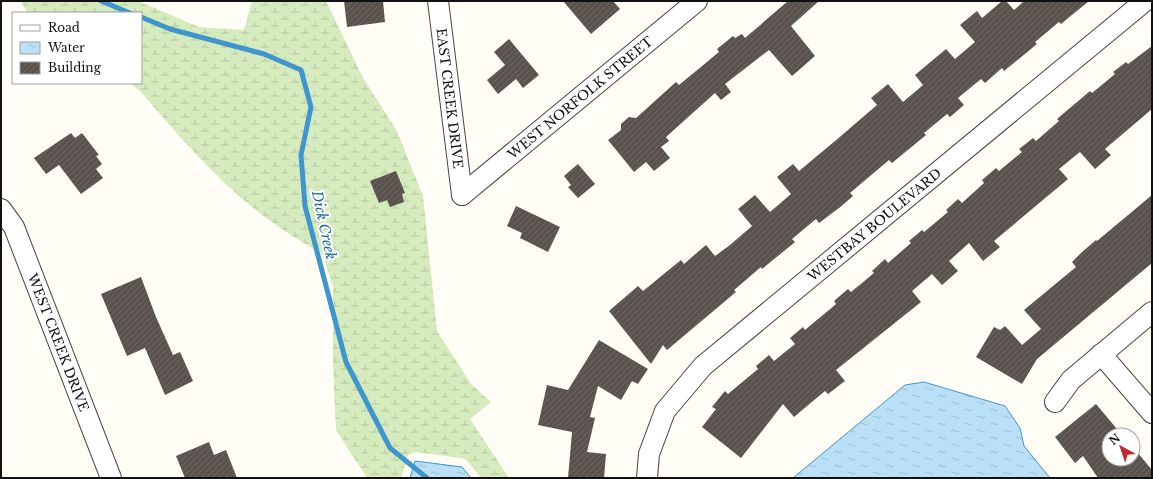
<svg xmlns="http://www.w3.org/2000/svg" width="1153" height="479" viewBox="0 0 1153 479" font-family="'Libre Baskerville',serif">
  <defs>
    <pattern id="wetland-marsh" width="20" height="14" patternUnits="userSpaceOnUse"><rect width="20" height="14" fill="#d5ebbd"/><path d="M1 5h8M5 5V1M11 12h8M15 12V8" fill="none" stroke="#b6c8a1"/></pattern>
    <pattern id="water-ripples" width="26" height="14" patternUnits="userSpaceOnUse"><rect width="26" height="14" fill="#b9e0f7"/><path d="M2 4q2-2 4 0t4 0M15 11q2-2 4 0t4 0" fill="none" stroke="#9ebfd3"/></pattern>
    <pattern id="building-hatch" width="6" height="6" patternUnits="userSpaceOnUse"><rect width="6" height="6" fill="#5a524d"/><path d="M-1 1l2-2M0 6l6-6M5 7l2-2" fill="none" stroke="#6d6662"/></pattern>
  </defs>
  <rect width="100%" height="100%" fill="#fffdf5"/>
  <path fill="url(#wetland-marsh)" d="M20,1H138L199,27L244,30L252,1H326L363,78L397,131L423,196L437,331L471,384L491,402L470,419L509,478H482L466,460L462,458L415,452L408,455L401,478H367L336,430L333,363V287L323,255C306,244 288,234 272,222C221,186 180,137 140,91L130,83H141V13H28Z"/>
  <path fill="url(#water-ripples)" stroke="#3f96cf" d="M924,382L1005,406L1020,428L1024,446L1050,478H793L905,385Z
    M415,461L462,467L471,478H410Z"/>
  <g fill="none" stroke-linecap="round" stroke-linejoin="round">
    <path stroke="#3f96cf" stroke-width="5" d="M101,1L130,13
      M141,17L170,29L264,54L301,70L311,107L301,155L305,206L346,362L390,448L427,478"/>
  </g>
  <path fill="url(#building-hatch)" d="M344,1H383L385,22L347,27Z
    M563,1H613L620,9L591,34Z
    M788,1H819L791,26L815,56L792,76L769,50L725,84L731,92L721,100L715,93L666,137L669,141L661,147L670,158L654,171L646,162L634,172L608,140L621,130V124L629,117L636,118L676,82L679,85L719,52L717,49L733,36L735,38L742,34L745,38Z
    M1002,1H1006L1014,10L1024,1H1089L1061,24L1059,22L1035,42L1037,44L1004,71L1002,68L985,83L981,79L958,98L964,105L950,117L947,114L924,133L926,135L892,163L889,160L850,193L853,196L839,208L819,223L816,219L792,239L795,242L762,269L761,267L734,290L736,292L667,350L663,345L651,364L609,311L638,286L643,291L681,260L684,264L706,245L715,256L730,245L752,226L738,209L755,195L770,212L791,194L777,177L793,164L799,171L835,141L877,105L871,98L888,84L903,102L923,85L915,75L946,49L955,59L975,42L960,25L977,11L982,18Z
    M509,39L539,75L523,88L516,79L498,94L487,80L505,65L494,52Z
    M1152,46V109L1105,149L1111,155L1095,169L1080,152L1059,169L1068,179L994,241L1000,247L983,261L969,243L949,261L958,271L942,285L932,274L912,291L921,302L836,370L845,381L828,394L825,391L794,417L783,404L741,458L702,427L716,409L712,407L725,391L728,394L758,369L756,366L769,355L774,361L795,344L790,338L803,327L805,330L836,304L834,301L848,289L851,292L874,273L872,271L885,259L888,263L911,243L909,241L922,230L924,232L948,212L946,210L958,199L962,203L984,183L982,180L996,168L999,171L1022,152L1019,149L1033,138L1036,141L1059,121L1057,119L1090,91L1092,93L1115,74L1113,72L1126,62L1128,64Z
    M71,133L75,138L82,133L99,155L96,156L102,164L96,169L103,178L81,194L59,165L46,174L34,158Z
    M578,164L595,184L578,198L568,187L571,185L564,176Z
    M396,171L405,193L402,194L404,202L390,207L387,200L379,203L370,181Z
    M1152,195V263L1037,359L1022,384L976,357L994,327L1000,330L1005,326L1022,345L1041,329L1024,310L1076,267L1072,262L1081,253L1096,240L1097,241Z
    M516,206L560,227L548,252L520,238L522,233L507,226Z
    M141,277L156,317L173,355L180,352L193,381L165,395L145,348L127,356L101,294Z
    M599,340L648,369L638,384L632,381L621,400L598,386L590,417L595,418L587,452L606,454L604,478H568L572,432L538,425L547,385L568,390Z
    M1096,404L1122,435H1109V459H1133V447L1152,470V478H1098L1083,456L1075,463L1055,437Z
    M209,442L214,455L226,450L237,478H185L176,456Z"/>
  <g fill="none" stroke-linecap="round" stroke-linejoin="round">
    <defs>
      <g id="minor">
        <path id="s1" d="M438,1L462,195"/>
        <path id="s2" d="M462,195L697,1"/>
        <path id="s3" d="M1,209L14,227L111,478"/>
        <path d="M1101,354L1152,413"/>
        <path d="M1055,402L1071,380L1152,312"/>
        <path id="s4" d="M647,478L649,454L665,411L703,366L1145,1"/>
      </g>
    </defs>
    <use href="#minor" stroke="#444" stroke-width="22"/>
    <use href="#minor" stroke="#fff" stroke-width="20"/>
  </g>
  <g text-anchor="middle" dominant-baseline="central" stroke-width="4" stroke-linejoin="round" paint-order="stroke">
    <g font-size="13" fill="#111" stroke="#fff">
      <text stroke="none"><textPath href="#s1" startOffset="98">EAST CREEK DRIVE</textPath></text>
      <text stroke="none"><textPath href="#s2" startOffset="153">WEST NORFOLK STREET</textPath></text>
      <text stroke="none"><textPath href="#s4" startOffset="351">WESTBAY BOULEVARD</textPath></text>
      <text stroke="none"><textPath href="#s3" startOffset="146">WEST CREEK DRIVE</textPath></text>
    </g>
    <g font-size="14" font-style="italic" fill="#1768a6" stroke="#fff">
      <text transform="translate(324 225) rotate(78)">Dick Creek</text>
    </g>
  </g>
  <rect width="1153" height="479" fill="none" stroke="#111111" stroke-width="4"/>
  <rect x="12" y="12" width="130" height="72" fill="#ffffff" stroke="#a0a0a0"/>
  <rect x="20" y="25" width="20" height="6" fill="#ffffff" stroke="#a0a0a0"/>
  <text x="48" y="32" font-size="12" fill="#111111">Road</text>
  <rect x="20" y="42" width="20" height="12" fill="url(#water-ripples)" stroke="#a0a0a0"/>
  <text x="48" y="52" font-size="12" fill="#111111">Water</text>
  <rect x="20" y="62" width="20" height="12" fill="url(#building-hatch)" stroke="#a0a0a0"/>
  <text x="48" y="72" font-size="12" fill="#111111">Building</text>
  <g transform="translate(1121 447) rotate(320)"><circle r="19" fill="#ffffff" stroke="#a0a0a0"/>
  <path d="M0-3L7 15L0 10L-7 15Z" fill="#c4262e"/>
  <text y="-6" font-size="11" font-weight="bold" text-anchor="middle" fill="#111111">N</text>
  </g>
</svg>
